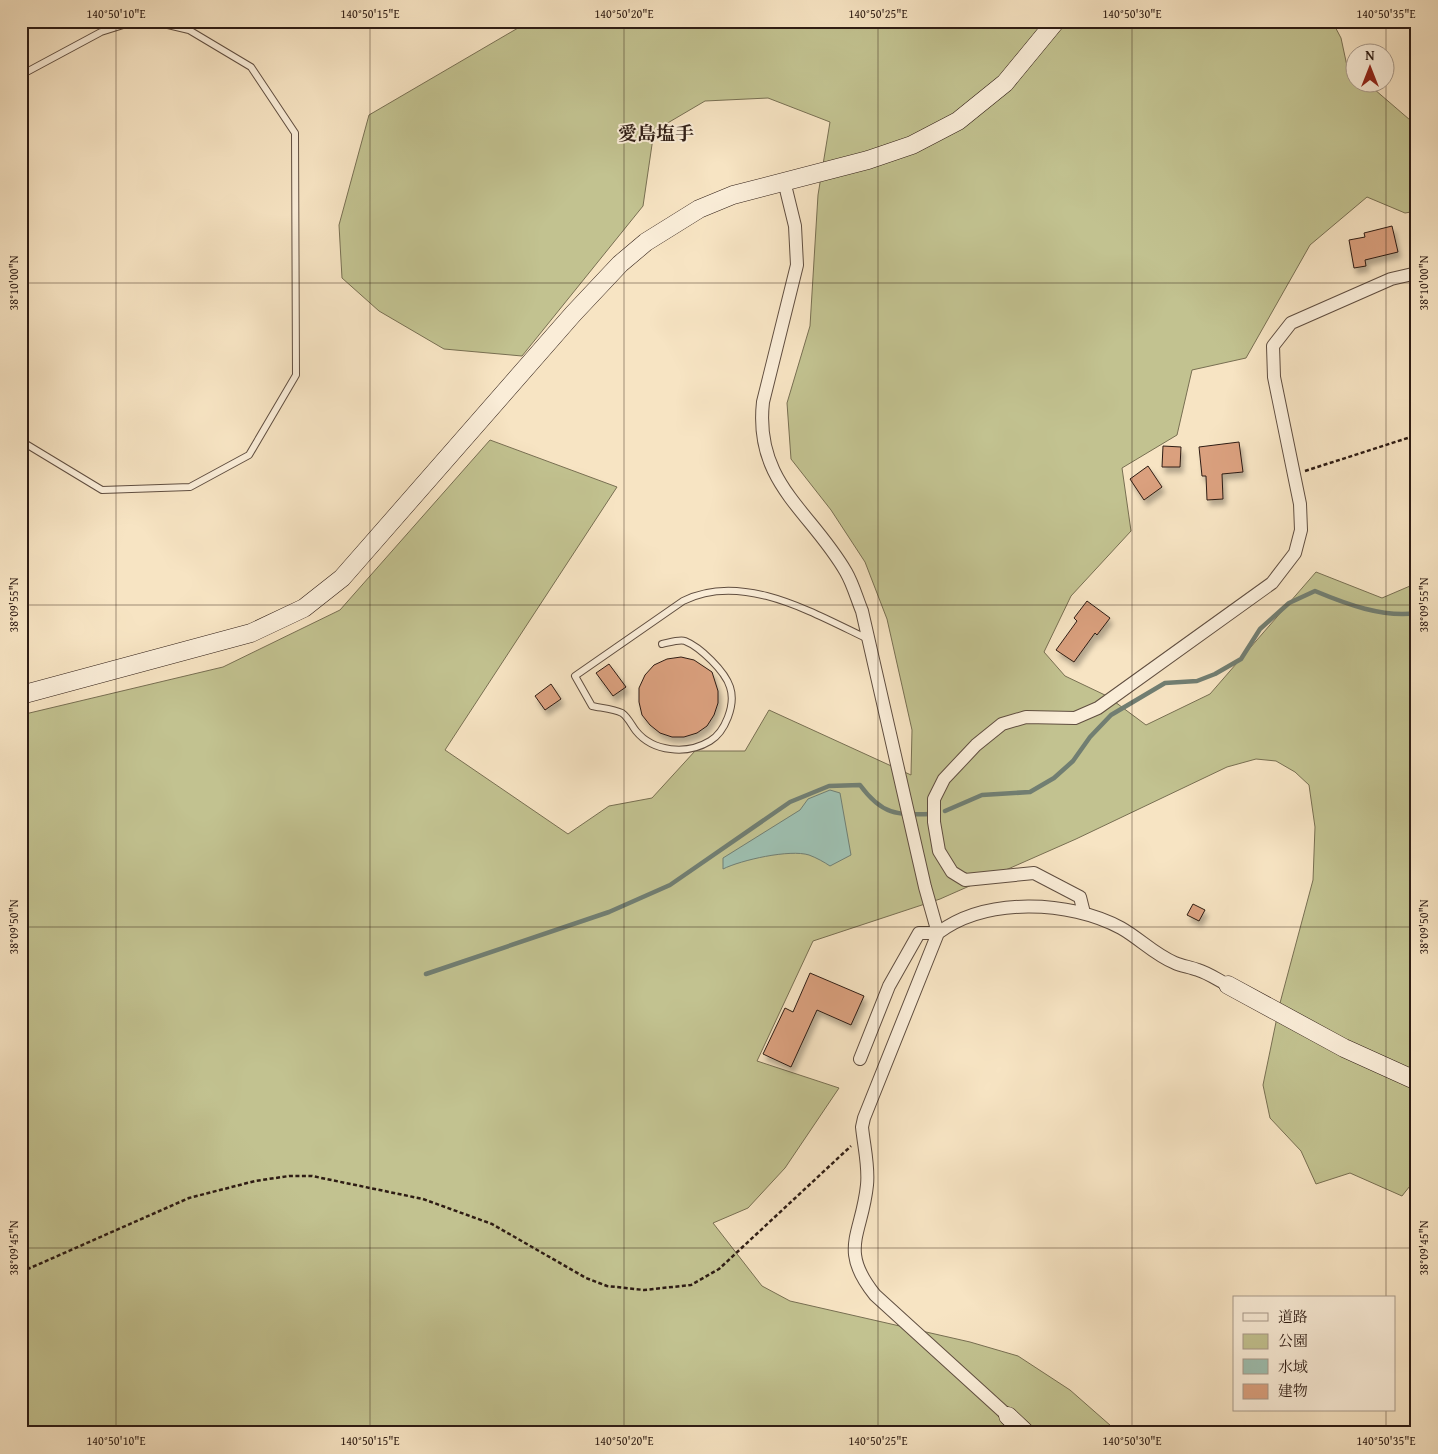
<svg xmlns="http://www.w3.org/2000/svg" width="1438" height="1454" viewBox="0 0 1438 1454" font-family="'Gentium Book Plus','Noto Serif JP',serif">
  <defs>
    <filter id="shadow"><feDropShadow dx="3" dy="5.5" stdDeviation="2.5" flood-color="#0004"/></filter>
  </defs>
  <rect width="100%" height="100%" fill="#f7e4c3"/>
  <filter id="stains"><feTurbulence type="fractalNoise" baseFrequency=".004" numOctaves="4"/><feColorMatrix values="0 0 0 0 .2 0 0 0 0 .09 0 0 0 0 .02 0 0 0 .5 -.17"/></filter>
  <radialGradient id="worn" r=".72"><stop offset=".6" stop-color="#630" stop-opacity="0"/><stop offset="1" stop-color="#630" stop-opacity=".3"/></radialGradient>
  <path fill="#c2c290" stroke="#786f52" d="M530,21H1332L1341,38L1347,66L1355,73L1356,82L1367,83L1417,126V211L1405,213L1367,197L1310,245L1246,358L1192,370L1177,435L1122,468L1131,531L1071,596L1044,652L1065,676L1107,696L1146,725L1210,694L1316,572L1382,598L1417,583V1177L1402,1196L1350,1173L1316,1184L1301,1151L1270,1118L1263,1085L1280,1003L1313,880L1315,827L1309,785L1295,772L1276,761L1256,759L1227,767L1076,839L940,899L813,941L757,1061L839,1088L785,1168L748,1208L713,1223L762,1286L790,1301L970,1342L1018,1356L1070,1390L1119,1433H21V715L223,667L340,610L490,440L617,487L445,750L568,834L609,806L652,798L695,751H745L769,710L911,775L912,730L887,619L865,562L831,510L791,459L787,403L810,326L818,195L830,122L768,98L705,101L654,131L643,206L522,356L444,349L379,311L342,278L339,225L369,115Z"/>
  <path fill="#9ebfb0" stroke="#717e72" d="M830,790L840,793L851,855L830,866C824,862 817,858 809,855C790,849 741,860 723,869V858L800,810L808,799Z"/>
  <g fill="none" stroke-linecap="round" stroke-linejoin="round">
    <path stroke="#717e72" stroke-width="4.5" d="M945,811L982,795L1030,792L1054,778L1073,761L1090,737L1111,715L1165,683L1197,681L1215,674L1241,659L1260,629L1289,603L1315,591C1346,604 1383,618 1417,613
      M426,974L609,912L670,885L790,802L829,786L860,785C882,815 896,815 932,814"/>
  </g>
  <path fill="#daa07e" stroke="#2e1c14" filter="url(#shadow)" d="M1392,226L1398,252L1365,260L1366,266L1354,268L1349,240L1365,237L1364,233Z
    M1239,442L1243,472L1222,474L1223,499L1207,500L1206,476H1202L1199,447Z
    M1163,446L1181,447L1180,467H1162Z
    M1148,466L1162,487L1144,500L1130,479Z
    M1087,601L1110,618L1097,635L1095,633L1074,662L1056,650L1077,621L1074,618Z
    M681,657L694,660L712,672L718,691V703L714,715L707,726L697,733L684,737H672L660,733L650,725L642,715L639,702V688L645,675L654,665L667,659Z
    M609,664L626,687L613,696L596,673Z
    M551,684L561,699L545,710L535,696Z
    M1193,904L1205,910L1199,921L1187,915Z
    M810,973L864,996L851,1025L817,1010L791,1067L763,1054L785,1008L793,1012Z"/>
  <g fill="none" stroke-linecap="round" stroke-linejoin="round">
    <defs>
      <path id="lane" d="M21,75L101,32L136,21
        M21,441L102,490L190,487L249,455L296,375L295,133L251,67L189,30L151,21
        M662,644C668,643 679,639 685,641C700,647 725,671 730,687C736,705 725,732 710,741C687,755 653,752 636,731C632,726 628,717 622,713C614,709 601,708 592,706L575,676L683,601C742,571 813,613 868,639"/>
      <path id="street" d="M784,181L795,226L797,265L763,402C754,483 811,511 846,572C853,584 857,599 862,611L925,887L938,933
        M1084,913L1080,897L1034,873L965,880L952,872L939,851L934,822V799L944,779L976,745L1002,724L1026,717L1075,718L1098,708L1272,583L1295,553L1301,530L1300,504L1274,377L1273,346L1291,323L1391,279L1417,273
        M860,1059L889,986L919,933H938
        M1008,1416L875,1295C838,1249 862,1235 867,1185C869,1166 864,1147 862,1127L864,1118L938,933C986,897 1069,900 1121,928C1139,938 1155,955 1175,963C1182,966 1190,967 1198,970C1208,973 1218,980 1228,985"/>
      <path id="secondary" d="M21,695L251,633L304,608L342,578L573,314L620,264L646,242L699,209L733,195L868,160L912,145L958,121L1005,83L1056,21
        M1228,985L1344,1048L1417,1081
        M1008,1416L1026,1433"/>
    </defs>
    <use href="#lane" stroke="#604e40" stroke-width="8"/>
    <use href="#street" stroke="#604e40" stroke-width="14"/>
    <use href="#secondary" stroke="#2e1c14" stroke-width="19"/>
    <path stroke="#2e1c14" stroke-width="2.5" stroke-dasharray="4 2.5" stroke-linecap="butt" d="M1305,471L1417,435
      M21,1272L189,1198L255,1181L289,1176H312L423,1199L492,1224L586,1278L607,1286L644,1290L691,1285L719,1269L851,1146"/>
    <use href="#lane" stroke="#faedd8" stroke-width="6"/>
    <use href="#street" stroke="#faedd8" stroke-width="12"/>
    <use href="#secondary" stroke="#faedd8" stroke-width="18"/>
  </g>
  <path fill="none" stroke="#2e1c14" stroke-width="1" stroke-opacity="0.45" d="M116,21V1433M370,21V1433M624,21V1433M878,21V1433M1132,21V1433M1386,21V1298M21,283H1417M21,605H1417M21,927H1417M21,1248H1417M1386,1410V1433"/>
  <g text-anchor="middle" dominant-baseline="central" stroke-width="4" stroke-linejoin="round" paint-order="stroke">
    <g font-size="19" font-weight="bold" fill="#2e1c14" stroke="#faedd8">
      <text x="656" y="133">愛島塩手</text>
    </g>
  </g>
  <rect width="1438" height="1454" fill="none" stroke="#f7e4c3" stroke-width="55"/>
  <rect x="1233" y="1296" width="162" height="115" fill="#faedd8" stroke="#a8998a"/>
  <rect x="1243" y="1313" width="25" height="8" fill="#faedd8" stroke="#a8998a"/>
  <text x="1278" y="1322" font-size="15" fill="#2e1c14">道路</text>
  <rect x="1243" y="1334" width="25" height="15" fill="#c2c290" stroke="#a8998a"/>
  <text x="1278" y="1346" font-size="15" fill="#2e1c14">公園</text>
  <rect x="1243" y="1359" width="25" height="15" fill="#9ebfb0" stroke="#a8998a"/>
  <text x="1278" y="1372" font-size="15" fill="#2e1c14">水域</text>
  <rect x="1243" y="1384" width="25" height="15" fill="#daa07e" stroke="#a8998a"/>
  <text x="1278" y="1396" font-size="15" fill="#2e1c14">建物</text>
  <g transform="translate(1370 68)"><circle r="24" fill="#faedd8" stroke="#a8998a"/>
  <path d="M0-4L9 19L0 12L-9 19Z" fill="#8f2418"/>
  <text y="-8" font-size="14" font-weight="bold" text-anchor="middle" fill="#2e1c14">N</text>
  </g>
  <rect x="28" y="28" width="1382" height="1398" fill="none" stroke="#2e1c14" stroke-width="2"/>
  <g font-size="12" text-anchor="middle" fill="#2e1c14">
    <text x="116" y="18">140°50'10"E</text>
    <text x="370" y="18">140°50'15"E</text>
    <text x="624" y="18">140°50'20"E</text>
    <text x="878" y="18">140°50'25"E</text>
    <text x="1132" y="18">140°50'30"E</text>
    <text x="1386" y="18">140°50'35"E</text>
    <text transform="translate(14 283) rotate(-90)" y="4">38°10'00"N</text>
    <text transform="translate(1424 283) rotate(-90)" y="4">38°10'00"N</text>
    <text transform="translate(14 605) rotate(-90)" y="4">38°09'55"N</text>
    <text transform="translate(1424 605) rotate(-90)" y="4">38°09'55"N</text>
    <text transform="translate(14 927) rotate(-90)" y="4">38°09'50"N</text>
    <text transform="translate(1424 927) rotate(-90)" y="4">38°09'50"N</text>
    <text transform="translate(14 1248) rotate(-90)" y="4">38°09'45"N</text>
    <text transform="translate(1424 1248) rotate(-90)" y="4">38°09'45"N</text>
    <text x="116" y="1445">140°50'10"E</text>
    <text x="370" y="1445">140°50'15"E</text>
    <text x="624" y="1445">140°50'20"E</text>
    <text x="878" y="1445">140°50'25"E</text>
    <text x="1132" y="1445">140°50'30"E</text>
    <text x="1386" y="1445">140°50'35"E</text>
  </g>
  <rect width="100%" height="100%" filter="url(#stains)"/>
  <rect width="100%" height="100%" fill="url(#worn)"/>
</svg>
